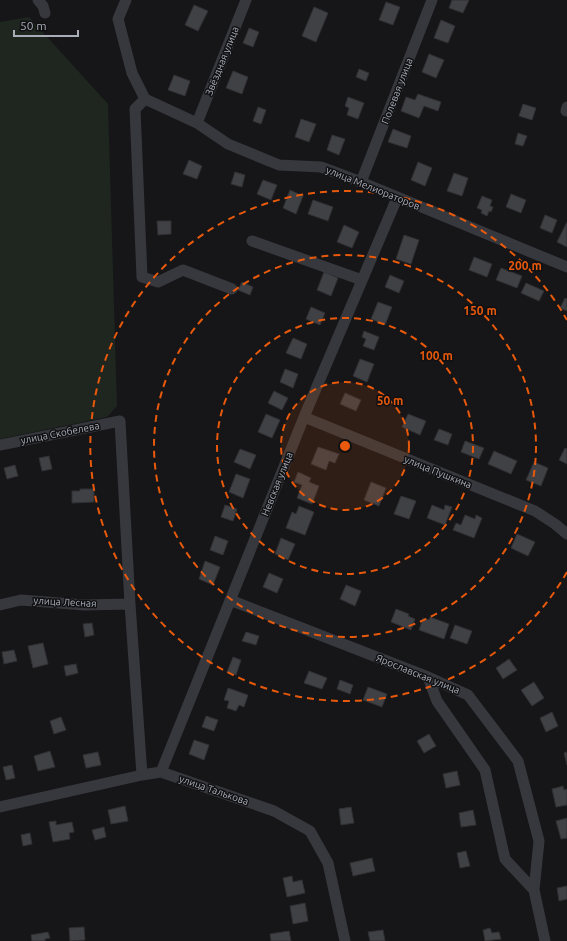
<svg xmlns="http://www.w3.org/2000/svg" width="567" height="941" viewBox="0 0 567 941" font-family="Ubuntu,sans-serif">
  <rect width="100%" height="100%" fill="#161618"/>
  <path fill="#1e261f" d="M29,17L108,104L117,406L107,417L0,439V22Z"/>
  <path fill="#404145" stroke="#303034" d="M452,0H469L463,13L449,8Z
    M386,2L400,7L393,25L379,20Z
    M194,5L208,11L198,31L185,25Z
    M314,7L328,13L316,42L302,36Z
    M441,20L455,26L448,43L434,38Z
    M249,28L259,32L253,47L243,43Z
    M429,54L444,60L436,78L422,72Z
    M359,69L369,73L366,81L356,77Z
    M233,71L248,77L242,94L226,88Z
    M174,75L190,81L185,96L168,90Z
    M418,94L441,102L438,111L424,106L419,118L401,111L406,97L415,100Z
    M348,97L364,103L358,119L347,115L349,108L345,106Z
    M523,104L536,108L532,120L519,116Z
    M258,107L266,110L261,124L253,121Z
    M301,119L316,124L309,142L295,137Z
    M393,129L411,136L407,148L388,142Z
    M518,133L527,136L523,146L515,144Z
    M332,135L345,139L339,155L327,150Z
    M189,160L202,166L197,179L183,174Z
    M418,162L432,168L425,186L411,180Z
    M235,172L245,175L242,187L231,184Z
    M454,173L468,178L462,196L447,191Z
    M263,180L277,185L271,200L257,194Z
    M290,190L303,196L296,214L283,208Z
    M511,194L526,200L521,213L506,207Z
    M482,196L492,200L490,206L493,207L491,212L489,211L487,216L481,213L482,210L477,208Z
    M313,200L333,207L328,221L308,214Z
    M545,215L557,220L552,233L540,228Z
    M157,221H171V234L158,235Z
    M567,222V247L557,242Z
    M344,225L359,232L352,248L337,242Z
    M404,235L419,240L411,264L396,259Z
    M474,257L492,264L487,277L469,270Z
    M501,268L522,276L517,288L496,280Z
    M324,272L338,278L331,296L317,290Z
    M390,275L404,281L399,293L385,287Z
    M242,282L253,287L250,295L238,290Z
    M526,283L544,291L539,301L521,293Z
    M565,298L567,299V311L560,308Z
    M378,302L392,307L385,325L371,319Z
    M311,307L325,313L320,325L306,319Z
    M364,331L379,337L374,350L363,346L366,339L362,337Z
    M293,338L307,344L301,359L286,353Z
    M360,359L374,364L367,382L353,376Z
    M285,369L298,374L293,388L280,382Z
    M274,391L288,398L282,410L268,403Z
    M345,393L361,400L356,411L340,404Z
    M266,414L280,420L272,438L258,432Z
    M408,414L426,421L420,435L402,427Z
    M439,429L452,434L448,445L434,440Z
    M465,441L484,448L479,459L461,452Z
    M318,447L339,454L335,463L329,461L326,470L311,464Z
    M565,448L567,449V464L559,460Z
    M240,449L256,455L250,469L234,462Z
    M494,451L517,461L511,474L488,464Z
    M49,456L52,469L42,471L39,458Z
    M534,462L548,468L541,486L526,480Z
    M15,465L18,476L7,479L4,468Z
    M298,472L311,478L309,482L319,486L312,504L297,498L302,485L294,482Z
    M236,474L250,479L243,498L229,492Z
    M371,482L386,488L379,506L364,500Z
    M80,489H94V502L72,503V491H80Z
    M401,496L416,501L409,519L394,514Z
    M225,505L237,509L233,521L221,517Z
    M432,505L444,510L445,505L452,507L445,525L427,518Z
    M299,506L314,512L305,535L286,528L292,512L296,514Z
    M465,515L475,519L476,515L482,518L474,538L453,530L456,523L461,525Z
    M517,534L535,542L528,556L511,548Z
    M215,536L228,541L223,555L210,550Z
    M281,538L295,544L288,560L275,554Z
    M205,561L220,567L213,585L199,579Z
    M269,573L283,579L277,593L263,587Z
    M346,585L361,591L355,606L340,599Z
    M396,609L409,614L408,616L415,619L411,630L391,622Z
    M430,617L449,624L444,639L419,630L423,618L429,620Z
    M92,623L94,635L85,637L83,624Z
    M455,625L472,631L467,644L450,638Z
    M246,632L259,636L256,645L242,641Z
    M43,643L48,664L33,668L28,646Z
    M14,650L17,661L4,664L2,652Z
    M233,657L241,660L236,675L227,672Z
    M509,659L517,670L503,679L496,668Z
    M76,664L78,673L66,676L64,666Z
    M309,671L327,678L322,689L304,683Z
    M340,680L353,685L350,694L337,689Z
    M534,682L544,698L532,706L521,690Z
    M368,687L387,694L382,707L363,700Z
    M228,688L248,695L244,707L239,705L236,711L227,708L229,701L224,700Z
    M552,712L558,726L546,732L540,718Z
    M206,716L218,720L214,731L202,727Z
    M61,717L66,730L54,734L50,721Z
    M429,734L436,746L424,753L417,741Z
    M194,740L209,745L204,760L189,754Z
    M50,751L55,767L38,771L34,756Z
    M98,752L101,765L86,768L83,755Z
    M567,752V765L564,753Z
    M12,765L15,778L6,780L3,767Z
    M457,771L460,785L446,788L443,774Z
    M563,786L564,790L567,789V805L556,807L552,789Z
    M125,806L128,821L111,824L108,810Z
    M351,807L354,823L341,825L339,809Z
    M473,810L476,825L461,827L459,813Z
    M567,818V838L561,839L556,821Z
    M56,821V825L72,822L74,832L69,833L70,839L53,842L49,822Z
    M104,827L106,837L95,840L92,830Z
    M30,833L32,844L23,846L21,835Z
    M466,851L470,866L460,868L457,853Z
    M372,858L375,871L353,876L350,863Z
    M292,876L293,882L302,880L305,893L287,897L283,878Z
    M567,886V899L559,901L557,888Z
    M305,903L308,921L293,924L290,906Z
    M84,927L85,940L70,941L69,928Z
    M490,928L492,933L499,932L501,939L485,941L483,930Z
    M383,930L385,941H370L368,932Z
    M289,931L291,941H271L270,934Z
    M48,932L50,938L45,939V941H32L31,935Z"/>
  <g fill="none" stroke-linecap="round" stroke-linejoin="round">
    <path stroke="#37383d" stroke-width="11" d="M38,0L43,6L45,13
      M126,0L118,19L132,73L145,99L197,123L228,144L279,165L321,167L361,182L567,267
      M145,99L135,109L142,277L158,282L183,270L232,289
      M566,111L567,107
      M197,123L246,0
      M361,182L432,0
      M252,241L362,280
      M304,417L535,511L555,524L567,534
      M0,445L120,421L130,604L142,775
      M230,600L428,677L468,695L518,761L539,841L534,890L545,941
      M0,605L21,600L84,605L130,604
      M428,677L437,701L485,770L505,859L534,890
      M161,772L304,417L397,198
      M0,807L142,775L161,772L274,811L310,831L328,863L345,941"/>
  </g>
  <circle cx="345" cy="446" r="64" fill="#e8590c" fill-opacity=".12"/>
  <g fill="none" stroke="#e8590c" stroke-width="2" stroke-dasharray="7 5">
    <circle cx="345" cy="446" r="64"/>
    <circle cx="345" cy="446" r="128"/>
    <circle cx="345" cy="446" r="191"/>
    <path d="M567 572A255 255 0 1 1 567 320"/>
  </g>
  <g text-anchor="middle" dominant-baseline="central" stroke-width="3" stroke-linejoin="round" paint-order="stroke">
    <g font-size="10" fill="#a8adb8" stroke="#111113">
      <text transform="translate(222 61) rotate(-68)">Звёздная улица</text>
      <text transform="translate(397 91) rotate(-69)">Полевая улица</text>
      <text transform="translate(373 188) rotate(22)">улица Мелиораторов</text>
      <text transform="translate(60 433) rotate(-11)">улица Скобелева</text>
      <text transform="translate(438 472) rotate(22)">улица Пушкина</text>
      <text transform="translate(277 484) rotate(-68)">Невская улица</text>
      <text transform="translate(65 602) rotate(3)">улица Лесная</text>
      <text transform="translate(418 674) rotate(22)">Ярославская улица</text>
      <text transform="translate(214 790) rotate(19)">улица Талькова</text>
    </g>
  </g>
  <circle cx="345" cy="446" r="6" fill="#e8590c" stroke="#111113" stroke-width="2"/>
  <g font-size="12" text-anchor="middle" font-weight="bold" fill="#e8590c" stroke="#111113" stroke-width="3" stroke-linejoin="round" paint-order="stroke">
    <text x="525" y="270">200 m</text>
    <text x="480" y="315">150 m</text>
    <text x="436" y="360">100 m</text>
    <text x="390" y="405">50 m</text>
  </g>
  <path d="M14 30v6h64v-6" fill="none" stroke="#a8adb8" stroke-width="2"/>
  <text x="20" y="30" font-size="12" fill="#a8adb8" stroke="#111113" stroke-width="3" paint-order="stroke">50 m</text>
</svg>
